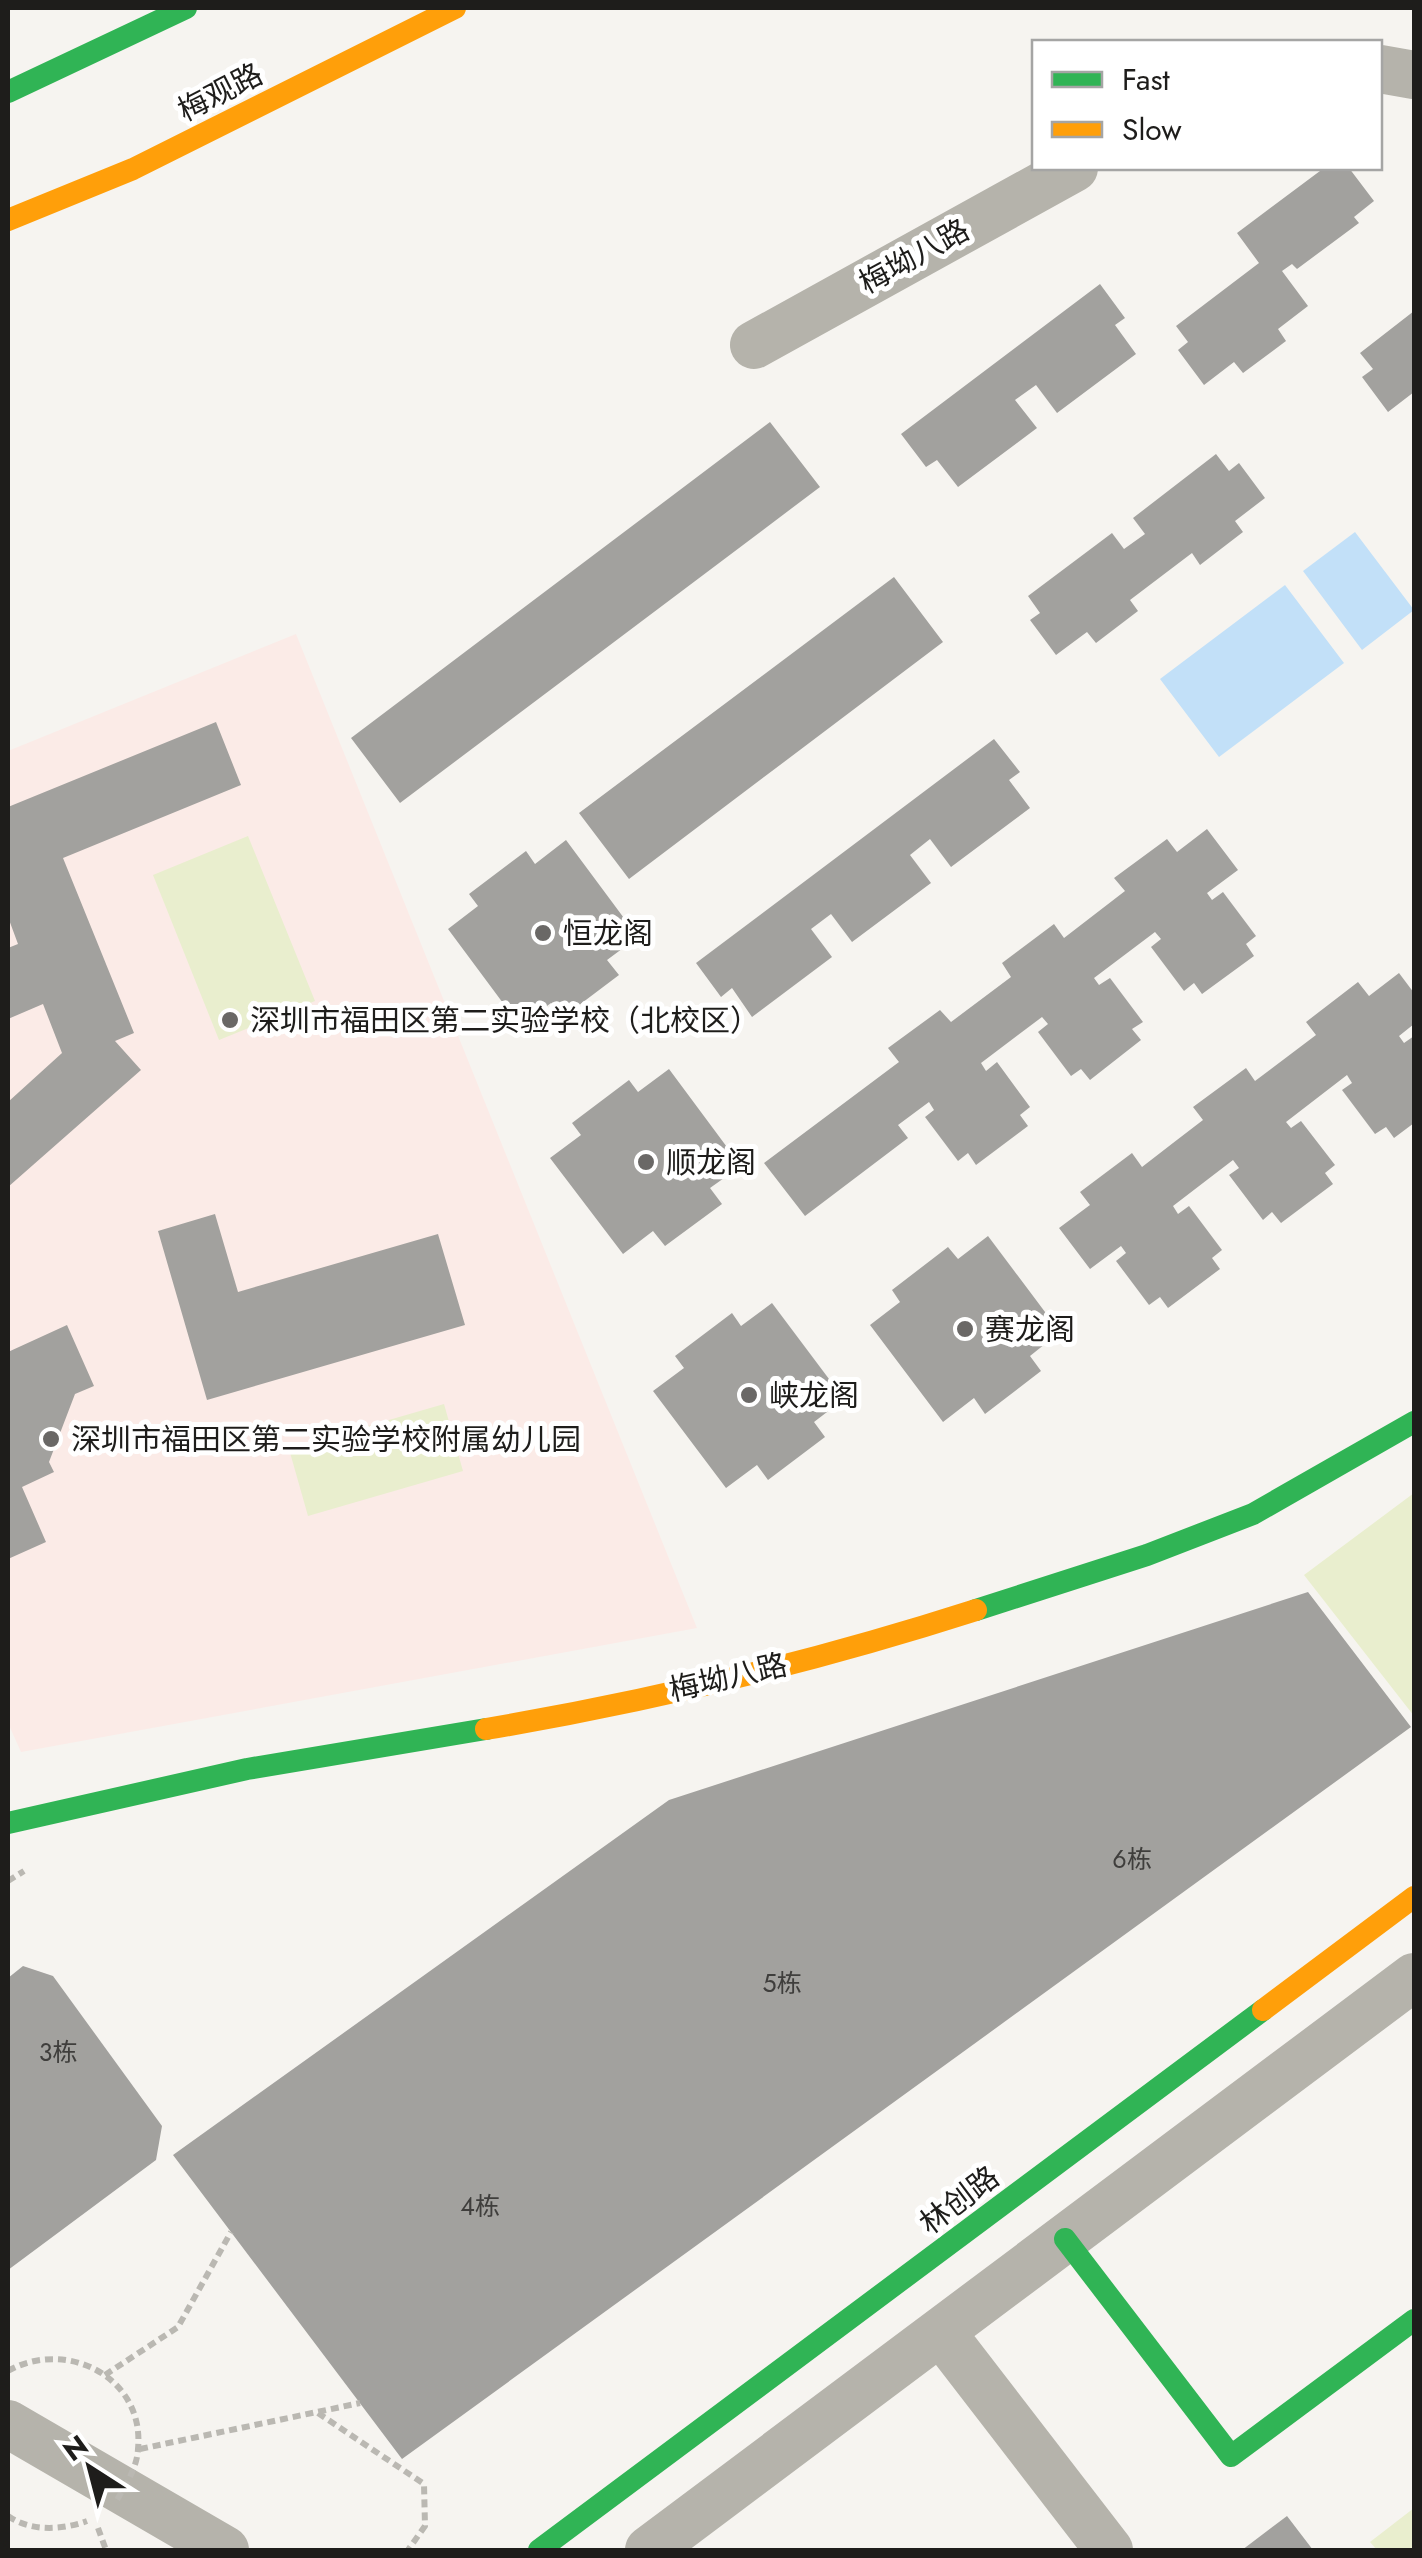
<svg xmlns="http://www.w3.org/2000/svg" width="1422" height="2558" viewBox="0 0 1422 2558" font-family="Jost,'Noto Sans SC',sans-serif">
  <rect width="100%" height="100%" fill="#f6f4f0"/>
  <path fill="#fbebe7" d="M296,634L697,1628L21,1752L8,1723V751Z"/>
  <path fill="#e9eece" d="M248,836L315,1001L219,1040L153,875Z
    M444,1404L463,1471L308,1516L289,1449Z
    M1414,1493V1716L1304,1575Z
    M1414,2508V2550H1377L1370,2542Z"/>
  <path fill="#c2e0f8" d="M1355,532L1414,610L1362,650L1303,571Z
    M1285,585L1344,663L1219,757L1160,679Z"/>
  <path fill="#a2a19e" d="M1324,168H1349L1374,201L1354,217L1359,223L1297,269L1292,264L1282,271L1308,306L1278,329L1286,341L1243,373L1234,362L1204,385L1178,350L1188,342L1176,326L1259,263L1237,233Z
    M1100,284L1125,318L1115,325L1136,354L1057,413L1036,385L1015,400L1037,428L958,487L937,460L926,467L901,434Z
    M1414,311V392L1388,412L1362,377L1373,369L1360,353Z
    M770,422L820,487L400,803L351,738Z
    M1216,454L1229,471L1239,463L1265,498L1235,521L1243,532L1200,565L1192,553L1130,600L1138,611L1096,643L1087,632L1056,655L1030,620L1040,613L1028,596L1112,533L1124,549L1145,534L1133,518Z
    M894,577L943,642L629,879L579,813Z
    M216,722L241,785L63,858L134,1033L115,1041L141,1070L8,1187V1102L62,1053L43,1004L8,1019V948L18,944L8,917V807Z
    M994,739L1020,772L1009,780L1030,808L951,867L930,839L910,855L931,883L852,942L831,914L811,929L832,957L752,1017L732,988L721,997L696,963Z
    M1207,829L1238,870L1207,893L1212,900L1223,892L1256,936L1246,944L1254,956L1202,994L1194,983L1184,991L1151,947L1161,939L1155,932L1094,978L1099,985L1110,978L1143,1022L1132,1029L1141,1040L1090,1080L1081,1069L1071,1076L1038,1032L1048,1024L1042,1017L981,1063L986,1071L997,1062L1030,1107L1020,1115L1028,1126L976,1165L968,1153L958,1161L925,1117L934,1110L929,1102L898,1125L908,1138L805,1216L764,1163L899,1062L888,1048L940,1010L951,1022L1011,977L1002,963L1054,924L1064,938L1125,891L1114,878L1167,839L1177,852Z
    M566,840L638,937L607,960L619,975L562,1018L551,1003L520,1026L448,929L478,906L469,894L526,851L535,864Z
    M1399,973L1414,993V1024L1399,1036L1404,1043L1414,1036V1123L1394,1138L1386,1127L1375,1134L1342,1090L1352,1083L1347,1075L1286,1122L1291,1128L1301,1121L1335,1165L1325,1173L1333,1184L1281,1223L1272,1212L1263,1220L1229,1175L1239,1168L1233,1160L1173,1206L1178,1214L1189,1206L1222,1250L1212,1258L1220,1269L1168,1308L1160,1297L1149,1305L1116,1261L1126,1253L1121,1246L1090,1269L1059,1228L1090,1205L1080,1192L1132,1153L1142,1167L1173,1143L1203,1120L1193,1107L1246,1068L1255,1081L1316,1035L1306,1022L1358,982L1369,996Z
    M669,1069L741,1166L710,1188L722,1204L665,1246L653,1231L623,1254L550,1158L581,1135L572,1123L629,1080L638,1092Z
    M215,1214L238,1292L438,1234L465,1325L207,1400L158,1231Z
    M988,1236L1060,1332L1030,1356L1041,1371L985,1414L974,1398L943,1422L870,1325L900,1302L892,1290L948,1247L958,1259Z
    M772,1303L844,1399L814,1422L825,1437L768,1480L757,1465L726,1488L653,1391L684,1368L675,1356L732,1313L741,1326Z
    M67,1325L94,1386L75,1394L49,1462L54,1472L22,1487L46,1542L8,1559V1352Z
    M1308,1592L1411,1727L402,2459L173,2155L669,1800Z
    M23,1966L53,1976L162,2126L156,2160L8,2270V1978Z
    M1287,2516L1313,2550H1242Z"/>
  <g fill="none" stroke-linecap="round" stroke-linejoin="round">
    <path stroke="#bab8b2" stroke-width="6" stroke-dasharray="8 5" stroke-linecap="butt" d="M8,1881L24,1871
      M105,2375L178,2327L231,2232
      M318,2413L424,2484L425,2526L408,2550
      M140,2449L360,2403
      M8,2516C31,2532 62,2530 87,2521
      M98,2528L106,2550"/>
    <path stroke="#b5b3ab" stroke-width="48" d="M1380,69L1414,75
      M754,345L1074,168
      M941,2332L1109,2550
      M8,2424L225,2550
      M649,2550L1414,1977"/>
    <path stroke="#30b455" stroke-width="22" d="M8,92L186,8
      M976,1610L1147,1555L1253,1514L1414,1422
      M8,1823L247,1769L486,1729
      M1065,2239L1231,2456L1414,2320
      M539,2550L1263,2010"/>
    <path stroke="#ff9f0a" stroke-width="22" d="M8,220L133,169L455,8
      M486,1729C652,1701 817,1661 976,1610
      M1263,2010L1414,1897"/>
    <path stroke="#bab8b2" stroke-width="6" stroke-dasharray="8 5" stroke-linecap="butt" d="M8,2371C66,2338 145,2377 138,2449C137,2468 126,2484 117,2500"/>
  </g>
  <g fill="#6a6866" stroke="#fff" stroke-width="4">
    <circle cx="543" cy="933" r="10"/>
    <circle cx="230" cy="1020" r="10"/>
    <circle cx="646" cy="1162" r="10"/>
    <circle cx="965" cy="1329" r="10"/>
    <circle cx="749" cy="1395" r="10"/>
    <circle cx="51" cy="1439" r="10"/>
  </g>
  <g text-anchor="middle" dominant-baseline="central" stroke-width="10" stroke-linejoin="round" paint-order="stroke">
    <g font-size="25" fill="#3f3e3c">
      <text x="1132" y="1859">6栋</text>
      <text x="782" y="1983">5栋</text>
      <text x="58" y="2052">3栋</text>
      <text x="480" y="2206">4栋</text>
    </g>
    <g font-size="30" fill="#1e1d1b" stroke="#fff">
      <text transform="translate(220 92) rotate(-27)">梅观路</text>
      <text transform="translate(914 256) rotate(-29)">梅坳八路</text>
      <text transform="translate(728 1677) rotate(-13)">梅坳八路</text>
      <text transform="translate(959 2200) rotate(-37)">林创路</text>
    </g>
    <g font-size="30" fill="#1e1d1b" stroke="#fff" text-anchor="start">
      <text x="563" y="933">恒龙阁</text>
      <text x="250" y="1020">深圳市福田区第二实验学校（北校区）</text>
      <text x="666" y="1162">顺龙阁</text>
      <text x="985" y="1329">赛龙阁</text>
      <text x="769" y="1395">峡龙阁</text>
      <text x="71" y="1439">深圳市福田区第二实验学校附属幼儿园</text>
    </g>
  </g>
  <rect width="1422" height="2558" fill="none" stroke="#1e1d1b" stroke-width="20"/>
  <rect x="1032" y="40" width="350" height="130" fill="#ffffff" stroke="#a5a5a4" stroke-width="2.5"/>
  <rect x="1052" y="72" width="50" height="15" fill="#30b455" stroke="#a5a5a4" stroke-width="2.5"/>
  <text x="1122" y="90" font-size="30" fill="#1e1d1b">Fast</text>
  <rect x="1052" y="122" width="50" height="15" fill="#ff9f0a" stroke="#a5a5a4" stroke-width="2.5"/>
  <text x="1122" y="140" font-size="30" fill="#1e1d1b">Slow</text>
  <g transform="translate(90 2468) rotate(324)" stroke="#ffffff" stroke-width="8" paint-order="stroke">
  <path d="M0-8L18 38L0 25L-18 38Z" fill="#1e1d1b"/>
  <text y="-15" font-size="28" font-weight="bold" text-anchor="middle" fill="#1e1d1b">N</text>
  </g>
</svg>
